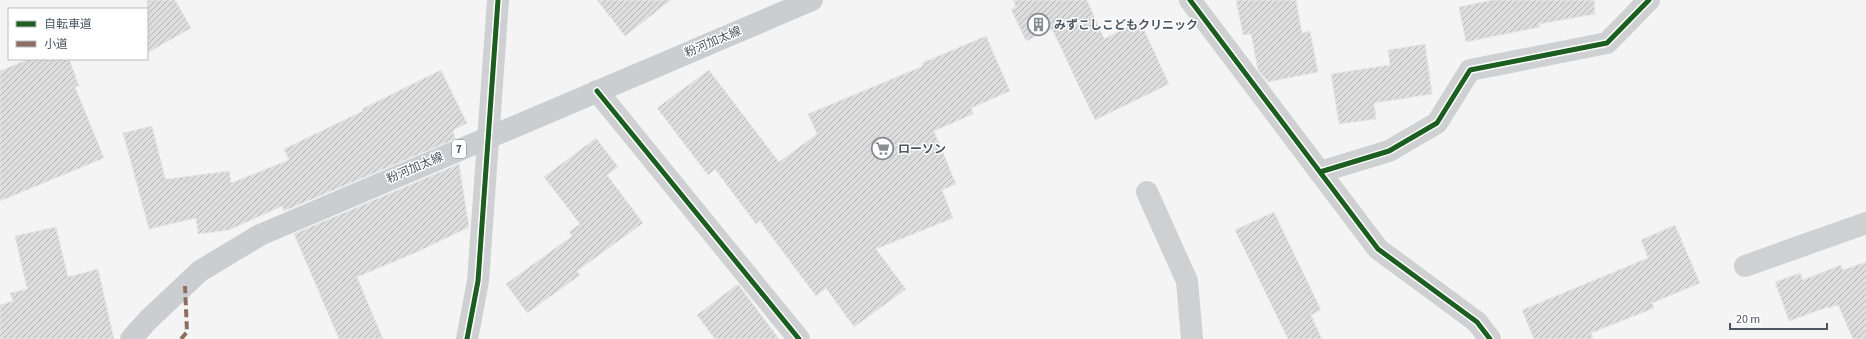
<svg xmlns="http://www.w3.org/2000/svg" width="1866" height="339" viewBox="0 0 1866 339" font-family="'Source Sans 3','Noto Sans JP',sans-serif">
  <defs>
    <pattern id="building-hatch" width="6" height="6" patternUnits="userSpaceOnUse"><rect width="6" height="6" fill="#ddddde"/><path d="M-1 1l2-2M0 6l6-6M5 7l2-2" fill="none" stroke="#b5b6b7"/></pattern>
  </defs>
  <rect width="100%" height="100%" fill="#f4f4f4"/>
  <path fill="url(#building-hatch)" stroke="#e5e6e7" d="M147,0H175L191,28L147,53Z
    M597,0H671L625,36Z
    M1013,0H1087L1104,39L1140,21L1169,84L1095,120L1052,29L1026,41L1011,9L1016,7Z
    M1236,0H1296L1302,33L1310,31L1318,72L1268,82L1258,70L1251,34L1243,35Z
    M1493,0H1594L1595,14L1539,24L1540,27L1466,42L1459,7Z
    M986,36L1010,91L971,108L973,114L934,131L956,184L942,190L953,218L876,249L906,289L854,327L826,288L816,296L760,221L756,224L715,169L708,175L657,108L709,70L779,162L817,134L808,114L923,66L922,63Z
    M1425,44L1432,94L1374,103L1376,119L1339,124L1331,74L1390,65L1388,50Z
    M29,59H69L79,86L75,87L104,158L0,201V71Z
    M441,70L467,123L453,130L455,139L284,211L282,206L229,230L198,234L196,218L149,229L123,133L152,126L165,178L168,179L229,171L231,183L289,160L284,149L363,111L362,109Z
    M596,138L618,167L607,175L643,223L577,271L580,275L527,313L506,284L572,236L569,232L580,224L544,177Z
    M459,164L469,227L417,252L357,277L383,339H339L294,234Z
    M1274,212L1321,310L1311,315L1322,339H1288L1235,230Z
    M1675,225L1700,283L1652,303L1654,308L1591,333L1593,339H1534L1522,310L1648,258L1641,240Z
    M56,227L68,277L98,269L114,339H0V305L13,301L10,293L27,289L15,236Z
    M1866,262V339H1853L1838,305L1828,308V307L1789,321L1775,282L1800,273L1803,280L1841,265L1843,270Z
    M738,284L779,339H715L697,315Z"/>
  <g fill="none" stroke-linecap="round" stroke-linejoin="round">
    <path stroke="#ced0d2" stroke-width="22" d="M1190,0L1378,249L1477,322L1490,339
      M597,91L799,339
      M1320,172L1389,151L1437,123L1470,70L1607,43L1649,0
      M1147,192L1187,281L1192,339
      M1745,266L1866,223
      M467,339L478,281L498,0"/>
    <path stroke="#caced1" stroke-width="22" d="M131,339L148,320L200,271L260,235L812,0"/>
    <path stroke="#8d6e63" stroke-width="4" stroke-dasharray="8 4" stroke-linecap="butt" d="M181,339L187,332L185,286"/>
    <defs>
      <path id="cycleway" d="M1190,0L1378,249L1477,322L1490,339
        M597,91L799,339
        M1320,172L1389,151L1437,123L1470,70L1607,43L1649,0
        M467,339L478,281L498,0"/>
    </defs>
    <use href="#cycleway" stroke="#fff" stroke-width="8"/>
    <use href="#cycleway" stroke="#1b5e20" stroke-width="5"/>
  </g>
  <defs>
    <symbol id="building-ring" viewBox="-11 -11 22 22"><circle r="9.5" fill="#fff" stroke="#868d94" stroke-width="1.5"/><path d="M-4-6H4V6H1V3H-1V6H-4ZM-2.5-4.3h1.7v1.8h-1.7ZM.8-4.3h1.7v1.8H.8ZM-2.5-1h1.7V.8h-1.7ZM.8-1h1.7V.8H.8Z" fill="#868d94"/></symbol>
    <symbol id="supermarket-ring" viewBox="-11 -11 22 22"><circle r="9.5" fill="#fff" stroke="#868d94" stroke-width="1.5"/><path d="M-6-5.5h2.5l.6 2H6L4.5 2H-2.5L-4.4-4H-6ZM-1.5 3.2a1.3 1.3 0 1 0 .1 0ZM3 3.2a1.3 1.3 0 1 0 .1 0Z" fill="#868d94"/></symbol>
  </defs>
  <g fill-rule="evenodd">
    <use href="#building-ring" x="1026" y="12" width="25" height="25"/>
    <use href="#supermarket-ring" x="870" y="136" width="25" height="25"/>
  </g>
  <g text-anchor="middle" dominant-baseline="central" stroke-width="3" stroke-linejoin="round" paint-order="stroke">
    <rect fill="#fff" stroke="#808990" stroke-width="1" x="452" y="140" width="14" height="18" rx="3"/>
    <g font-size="11" font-weight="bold" fill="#4a5661">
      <text x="459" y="149">7</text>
    </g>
    <g font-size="12" font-weight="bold" fill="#4a5661" stroke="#fff" text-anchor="start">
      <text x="1054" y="25">みずこしこどもクリニック</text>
      <text x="898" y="149">ローソン</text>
    </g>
    <g font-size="12" fill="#4a5661" stroke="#fff">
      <text transform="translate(713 42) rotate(-23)">粉河加太線</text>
      <text transform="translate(415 168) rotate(-23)">粉河加太線</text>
    </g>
  </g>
  <rect x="8" y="8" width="140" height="52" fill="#ffffff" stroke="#b7bbc0"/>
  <rect x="16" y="21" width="20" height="6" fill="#1b5e20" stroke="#b7bbc0"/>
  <text x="44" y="28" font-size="12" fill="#4a5661">自転車道</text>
  <rect x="16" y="41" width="20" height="6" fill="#8d6e63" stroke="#b7bbc0"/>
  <text x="44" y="48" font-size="12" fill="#4a5661">小道</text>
  <path d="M1730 323v6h97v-6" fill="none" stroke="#4a5661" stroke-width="2"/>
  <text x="1736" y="323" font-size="12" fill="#4a5661" stroke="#ffffff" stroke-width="3" paint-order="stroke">20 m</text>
</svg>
